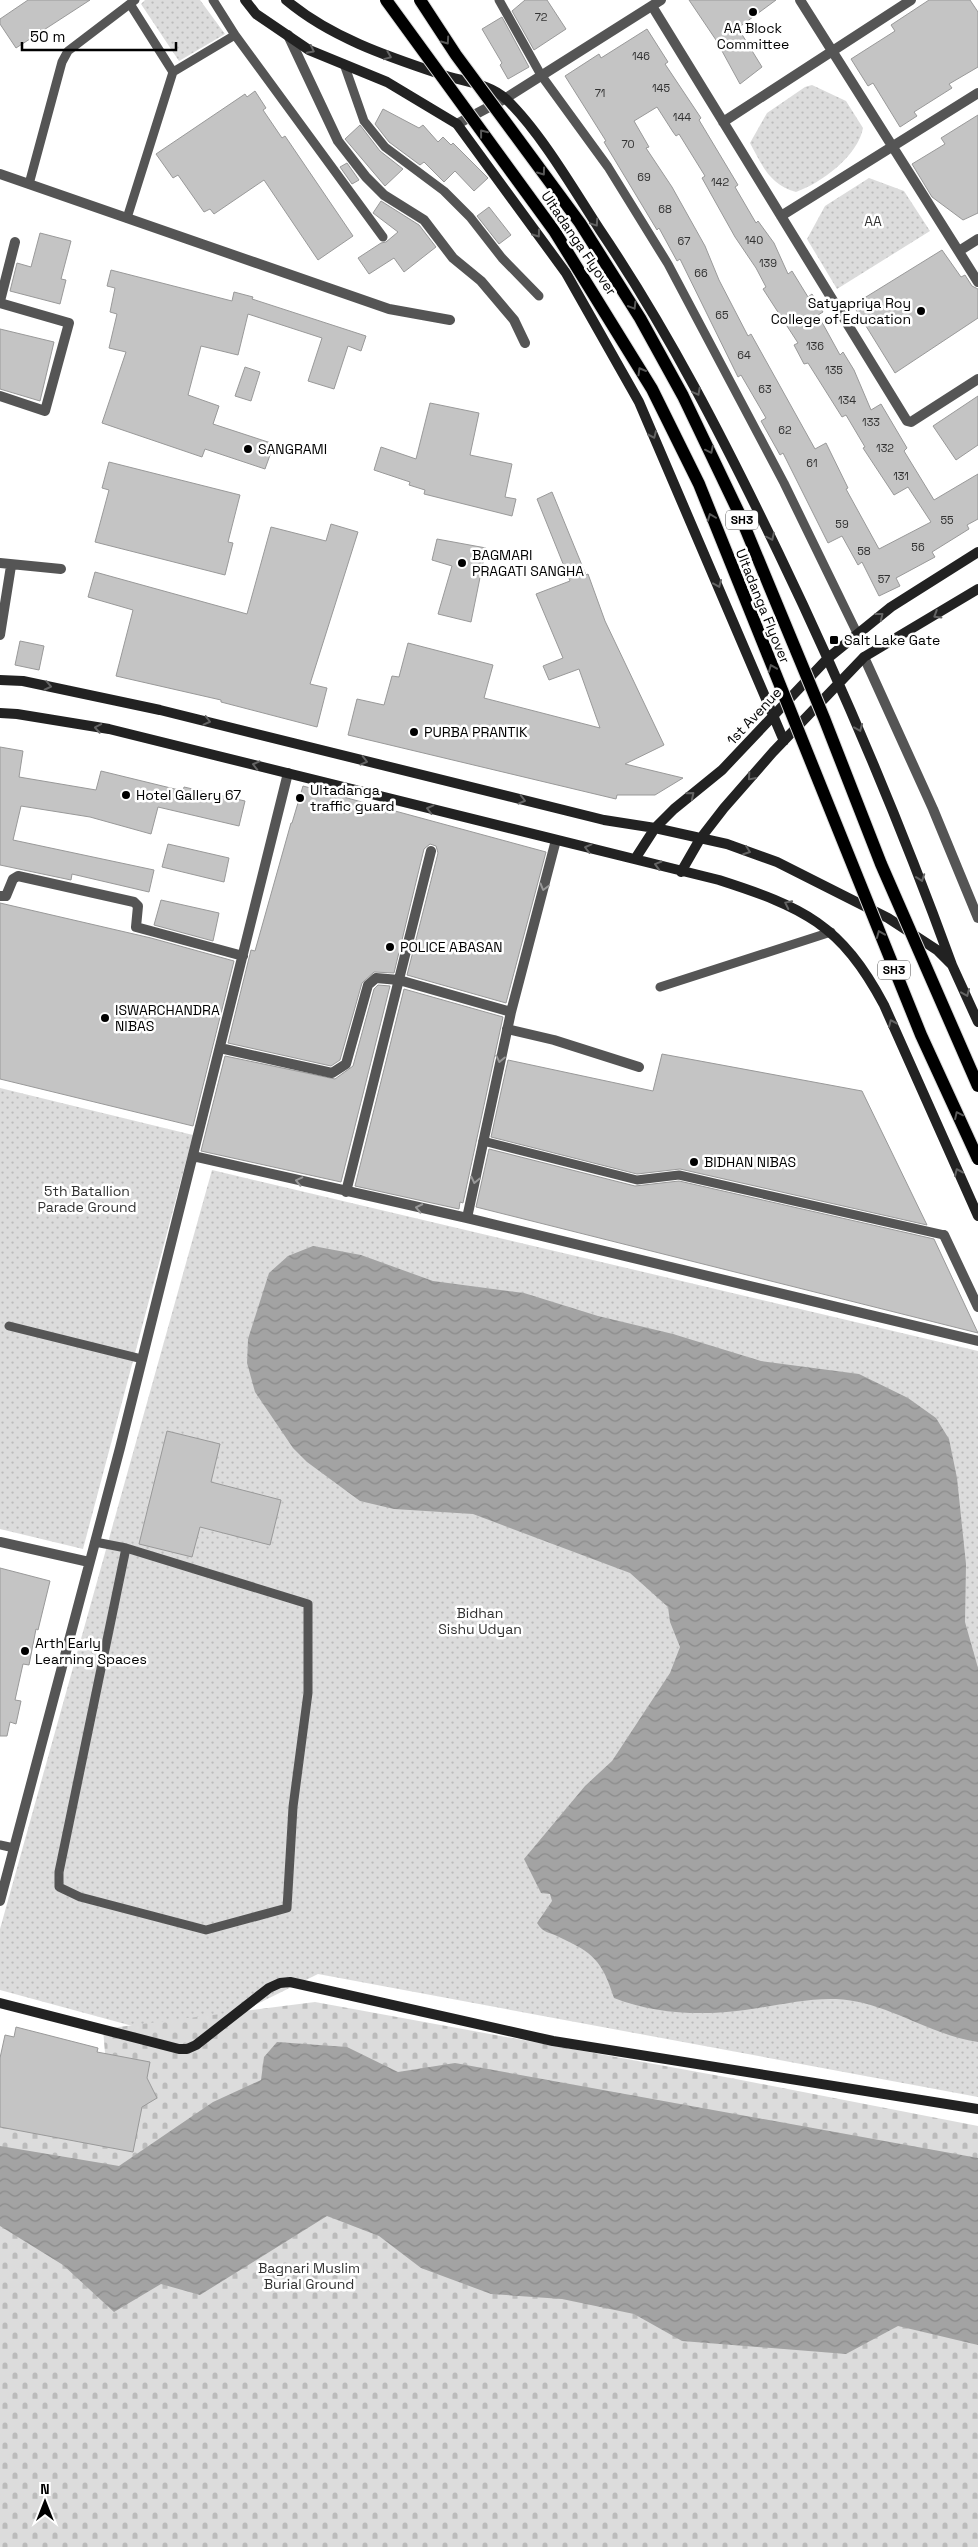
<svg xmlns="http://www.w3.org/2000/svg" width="978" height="2547" viewBox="0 0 978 2547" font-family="'Space Grotesk',sans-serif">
  <defs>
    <pattern id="grass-dots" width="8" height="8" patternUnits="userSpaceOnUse" patternTransform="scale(1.25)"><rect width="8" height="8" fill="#dcdcdc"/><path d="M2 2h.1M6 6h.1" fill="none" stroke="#bbb" stroke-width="1.8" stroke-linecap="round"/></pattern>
    <pattern id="cemetery-stones" width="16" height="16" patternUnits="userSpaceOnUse" patternTransform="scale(1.25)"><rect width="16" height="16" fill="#dcdcdc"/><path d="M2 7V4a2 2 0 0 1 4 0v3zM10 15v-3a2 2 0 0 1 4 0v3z" fill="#bbb"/></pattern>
    <pattern id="water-waves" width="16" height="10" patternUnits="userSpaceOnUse" patternTransform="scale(1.25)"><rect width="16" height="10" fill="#a3a3a3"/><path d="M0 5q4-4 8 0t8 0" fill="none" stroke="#8b8b8b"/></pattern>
  </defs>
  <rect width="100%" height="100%" fill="#fff"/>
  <path fill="url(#grass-dots)" d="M145,0H200L225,34L179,61L141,4Z
    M812,85L846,101L863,128C858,156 821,183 796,192C769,184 762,165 750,143L767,113L805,87Z
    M869,178L904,191L930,231L837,289L807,239L825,206Z
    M0,1088L193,1135L83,1549L0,1529Z
    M212,1170L978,1351V2097L318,1974L184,2040L0,1990V1929Z"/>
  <path fill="url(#cemetery-stones)" d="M315,2002L736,2079L978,2126V2547H0V2118L106,2065L103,2029Z"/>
  <path fill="url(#water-waves)" d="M313,1246L361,1255L433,1281L524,1293L598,1316L673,1334L761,1361L859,1374L908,1398L936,1418L949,1439L957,1478L966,1564L965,1622L978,1668V2042C929,2035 886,2001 836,1999C805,1998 776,2006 745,2010C703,2016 654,2014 614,1998C602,1961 594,1953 559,1937C549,1932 543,1933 537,1923L552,1901L550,1894L541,1893L524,1859L585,1786L612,1761L670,1673L680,1647L670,1622L668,1607L630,1573L473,1514L394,1509L360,1501L307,1462L293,1448L255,1392L247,1363L248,1339L269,1273L288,1256Z
    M277,2042L347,2047L398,2072L455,2063L978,2158V2345L898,2326L846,2354L682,2341L634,2314L562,2299L491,2294L421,2268L379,2236L327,2216L200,2295L161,2284L114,2312L63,2265L0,2226V2146L119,2166L213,2102L261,2080L264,2057Z"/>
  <path fill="#c4c4c4" stroke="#999" fill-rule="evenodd" d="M28,0H90L16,48L0,24V19Z
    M525,0H547L566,29L534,50L512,11Z
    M689,0H776L738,28L762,67L740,84L716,40Z
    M929,0H970L978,12V67L949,84L952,88L914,112L917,116L900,127L873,83L868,86L851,59L895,31L891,25Z
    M502,17L529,67L508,79L500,65L502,63L482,29Z
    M647,29L668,62L665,64L701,118L699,120L738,185L735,187L756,223L758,221L774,243L788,274L792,271L808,297L812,294L823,312L818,315L840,355L843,352L854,370L871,410L881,404L907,448L904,451L934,500L978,474V519L967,525L969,529L932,552L935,557L896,578L900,586L879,596L862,562L858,565L842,536L828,543L783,453L780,455L761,421L766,418L741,375L738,377L680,259L677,261L659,228L657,230L604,142L606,141L565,76L599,54L601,58ZM657,107L673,132L676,136L679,134L705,176L702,178L735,237L756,268L766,287L763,289L798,343L794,345L804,364L808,363L842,417L846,415L865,447L863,448L894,495L908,487L931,522L879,549L846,489L848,488L826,443L815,449L751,334L748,336L719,280L705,246L672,187L646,148L649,147L634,121Z
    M255,91L266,108L263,110L282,138L285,136L353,236L318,260L264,180L214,214L210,209L204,212L178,175L173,178L156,154L245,94L247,97Z
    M383,109L419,128L423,125L438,142L443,137L451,145L453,143L488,178L474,191L455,171L444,182L424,162L420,165L389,142L375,124Z
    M978,115V213L963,220L932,197L912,164L945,144L941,138Z
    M360,125L380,151L403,169L385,186L345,139Z
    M347,163L359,180L352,184L340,167Z
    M381,201L419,225L436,247L404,272L394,258L369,274L358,258L381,243L386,242L398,232L373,213Z
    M489,207L511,235L499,244L477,216Z
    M40,233L71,241L61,279L66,280L60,304L10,291L17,263L31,267Z
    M942,250L961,277L965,275L972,286L978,289V318L895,373L853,305Z
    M111,270L232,301L234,292L253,297L252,299L366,336L361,351L348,346L334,389L308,381L322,338L248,314L238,355L201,346L188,395L219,406L213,424L274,444L265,469L205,449L202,457L102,423L126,352L109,348L117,314L110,312L115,288L107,286Z
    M0,329L54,342L40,401L0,389Z
    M245,367L260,372L251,401L235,396Z
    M978,396V445L956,460L933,426Z
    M430,403L479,413L470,455L512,464L505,497L516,499L512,516L424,494L425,490L409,485L410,482L374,470L381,447L416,459Z
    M109,462L240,495L228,542L233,543L225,575L95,542L109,490L102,488Z
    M552,492L586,575L588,574L605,621L664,745L625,764L683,778L655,795H617L616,799L348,735L357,699L384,705L392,676L399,677L408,643L493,665L484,698L600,728L579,669L549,680L543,666L563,658L536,594L570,581L537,499Z
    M331,524L358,532L310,684L327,688L317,727L221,702V700L116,676L133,610L88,597L95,572L247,614L271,527L326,541Z
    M437,539L486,548L471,622L438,614L452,566L432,560Z
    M20,641L44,646L39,670L15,665Z
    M0,747L23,751L19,777L96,790L101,771L183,791L184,787L245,801L239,826L158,807L151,834L90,817L21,806L13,840L154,870L149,892L72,874L71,880L0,865Z
    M303,786L546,852L506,1003L407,975L438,853L436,846L430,844L424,849L394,973L374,972L362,983L340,1060L331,1066L228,1043L251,950L255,951L291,823H292Z
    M168,844L229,858L224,882L162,867Z
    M161,900L219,913L213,941L154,925Z
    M0,903L151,938L234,961L193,1126L0,1079Z
    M378,985L390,986L341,1182L201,1151L225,1056L335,1079L353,1066L374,989Z
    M404,989L503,1017L463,1203L460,1202L459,1209L355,1186Z
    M662,1054L862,1091L927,1225L680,1169L637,1174L491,1137L508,1060L653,1091Z
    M489,1149L635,1186L679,1181L934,1239L978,1333L476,1207Z
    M167,1431L220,1444L211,1482L281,1500L270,1545L200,1527L192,1557L139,1544Z
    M0,1568L50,1581L38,1630L36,1629L29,1665L23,1664L15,1700L21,1701L16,1724L10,1722L7,1736H0Z
    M16,2027L98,2048L97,2052L150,2062L147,2078L157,2098L142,2107L133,2152L0,2127V2058L5,2035L14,2037Z"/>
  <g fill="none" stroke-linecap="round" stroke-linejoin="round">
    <path stroke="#555" stroke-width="9" d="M213,0L235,35L383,237
      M499,0L541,75L608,167L668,264L784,483L857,633
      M130,4L173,72L235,35
      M344,64L364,121L385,147L444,191L470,217L502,258L539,296
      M29,184L62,62L68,51L135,0
      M127,218L173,72
      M660,987L831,932
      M483,1141L637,1180L679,1175L944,1235
      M9,1326L142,1359
      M95,1542L126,1548L308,1604V1693L293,1807L287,1908L206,1930L80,1897L59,1887V1872L126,1548
      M0,1845L14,1848"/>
    <path stroke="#555" stroke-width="10" d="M800,0L978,282
      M652,6L907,421L911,422L978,379
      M288,35L338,141L366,177L384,195L424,220L453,258L481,281L514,320L525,343
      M723,122L911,0
      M457,124L506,98L661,0
      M0,174L389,309L450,320
      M781,216L978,93
      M959,251L978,239
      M0,301L15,242
      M0,303L69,323L45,411L0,396
      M0,563L61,569
      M0,635L11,566
      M864,657L933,809L978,918
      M0,896H6L13,879L18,876L134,902L138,906L136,927L243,956
      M507,1029L554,1040L639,1067
      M220,1048L332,1073L346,1064L368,985L376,978L399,980L511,1012
      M193,1156L467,1218L978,1341
      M346,1192L431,851
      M467,1218L511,1012L556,840
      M944,1235L978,1307
      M0,1542L89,1562
      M0,1901L120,1448L288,773"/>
    <path stroke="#222" stroke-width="10" d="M245,0L256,14L309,50L387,82L457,124L566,273L639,402L784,741
      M286,0C330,37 386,56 440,74C463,82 490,83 507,100C541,133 574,190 600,230C669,332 725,442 778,552C843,687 901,825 952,965
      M0,680L23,681L160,710L604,820L655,828L727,844L777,862L888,918L937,950L952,965L978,1022
      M0,713L17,714L109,729L719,880C803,907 841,924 884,1005L978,1216
      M635,859L655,828L674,809L722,770L828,658L891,607L978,552
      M681,872L700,839L724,808L773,752L864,657L978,589
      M0,2003L179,2049H187L196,2045L269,1988L280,1983L290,1982L553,2041L978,2109"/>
    <defs>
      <path id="primary-bridge" d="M386,0L555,232L652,389L699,484L921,1035L978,1159
        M420,0L456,55L580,223L640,318L683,396L739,513L824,718L881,864L978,1086"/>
    </defs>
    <use href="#primary-bridge" stroke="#dbdbdb" stroke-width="14" stroke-linecap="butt"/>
    <use href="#primary-bridge" stroke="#000" stroke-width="12"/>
  </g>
  <defs><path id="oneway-chevron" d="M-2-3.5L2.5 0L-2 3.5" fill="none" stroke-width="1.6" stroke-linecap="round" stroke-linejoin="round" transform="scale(1.25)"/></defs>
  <g stroke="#595959">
    <use href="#oneway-chevron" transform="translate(446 41) rotate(55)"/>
    <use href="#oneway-chevron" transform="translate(483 133) rotate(-128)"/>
    <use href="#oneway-chevron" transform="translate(542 172) rotate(54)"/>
    <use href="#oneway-chevron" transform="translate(633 306) rotate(59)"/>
    <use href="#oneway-chevron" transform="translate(641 371) rotate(-120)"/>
    <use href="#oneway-chevron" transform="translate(710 450) rotate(64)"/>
    <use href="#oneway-chevron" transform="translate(711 517) rotate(-111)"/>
    <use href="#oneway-chevron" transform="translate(772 668) rotate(-112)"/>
    <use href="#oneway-chevron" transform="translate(880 934) rotate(-112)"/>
    <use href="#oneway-chevron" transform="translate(958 1115) rotate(-115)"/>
  </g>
  <g stroke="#646464">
    <use href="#oneway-chevron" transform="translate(311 50) rotate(27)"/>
    <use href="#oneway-chevron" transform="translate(388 56) rotate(22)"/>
    <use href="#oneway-chevron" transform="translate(595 223) rotate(56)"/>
    <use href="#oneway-chevron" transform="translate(537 234) rotate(54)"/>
    <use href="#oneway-chevron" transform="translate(697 392) rotate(62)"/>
    <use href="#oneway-chevron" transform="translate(653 435) rotate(66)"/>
    <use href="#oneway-chevron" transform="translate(771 537) rotate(64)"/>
    <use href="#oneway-chevron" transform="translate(718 584) rotate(67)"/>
    <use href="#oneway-chevron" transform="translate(937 615) rotate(148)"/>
    <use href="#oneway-chevron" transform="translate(880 616) rotate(-38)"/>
    <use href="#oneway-chevron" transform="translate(48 686) rotate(12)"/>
    <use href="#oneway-chevron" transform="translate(207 721) rotate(14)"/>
    <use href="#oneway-chevron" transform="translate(98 728) rotate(-170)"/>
    <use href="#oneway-chevron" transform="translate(859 728) rotate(68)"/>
    <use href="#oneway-chevron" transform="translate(364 761) rotate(14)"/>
    <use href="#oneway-chevron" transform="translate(256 765) rotate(-166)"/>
    <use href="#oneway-chevron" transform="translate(751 777) rotate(131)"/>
    <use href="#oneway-chevron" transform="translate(691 795) rotate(-39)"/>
    <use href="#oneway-chevron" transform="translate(522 800) rotate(14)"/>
    <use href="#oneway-chevron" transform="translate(430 809) rotate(-166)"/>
    <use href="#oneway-chevron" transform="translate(588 848) rotate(-166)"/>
    <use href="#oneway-chevron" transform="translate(747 851) rotate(20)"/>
    <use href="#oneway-chevron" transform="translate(658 865) rotate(-164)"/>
    <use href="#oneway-chevron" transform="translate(921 878) rotate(70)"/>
    <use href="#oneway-chevron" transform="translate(788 904) rotate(-154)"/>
    <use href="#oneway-chevron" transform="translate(966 993) rotate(67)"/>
    <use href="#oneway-chevron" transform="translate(892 1023) rotate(-114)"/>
    <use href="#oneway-chevron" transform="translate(958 1172) rotate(-114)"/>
  </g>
  <g stroke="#999">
    <use href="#oneway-chevron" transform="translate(544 887) rotate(105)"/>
    <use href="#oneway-chevron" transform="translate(500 1059) rotate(102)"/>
    <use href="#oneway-chevron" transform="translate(475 1180) rotate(102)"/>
    <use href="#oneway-chevron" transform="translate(299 1181) rotate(-167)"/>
    <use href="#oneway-chevron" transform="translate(419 1208) rotate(-168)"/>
  </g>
  <g fill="#000" stroke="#fff" stroke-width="2">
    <circle cx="753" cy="12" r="5"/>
    <circle cx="921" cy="311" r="5"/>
    <circle cx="248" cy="449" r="5"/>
    <circle cx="462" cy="563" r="5"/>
    <rect x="829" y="635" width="10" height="10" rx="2.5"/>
    <circle cx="414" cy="732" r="5"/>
    <circle cx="126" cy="795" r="5"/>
    <circle cx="300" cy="798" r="5"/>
    <circle cx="390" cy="947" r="5"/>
    <circle cx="105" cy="1018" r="5"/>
    <circle cx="694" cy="1162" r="5"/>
    <circle cx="25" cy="1651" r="5"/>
  </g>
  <g text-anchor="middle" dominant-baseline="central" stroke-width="5" stroke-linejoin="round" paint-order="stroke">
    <g font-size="11" fill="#313131">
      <text x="541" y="17">72</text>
      <text x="641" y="56">146</text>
      <text x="661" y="88">145</text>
      <text x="600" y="93">71</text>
      <text x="682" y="117">144</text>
      <text x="628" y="144">70</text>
      <text x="644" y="177">69</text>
      <text x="720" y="182">142</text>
      <text x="665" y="209">68</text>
      <text x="754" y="240">140</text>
      <text x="684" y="241">67</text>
      <text x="768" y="263">139</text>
      <text x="701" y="273">66</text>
      <text x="722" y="315">65</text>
      <text x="815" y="346">136</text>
      <text x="744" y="355">64</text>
      <text x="834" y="370">135</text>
      <text x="765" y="389">63</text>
      <text x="847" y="400">134</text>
      <text x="871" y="422">133</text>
      <text x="785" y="430">62</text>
      <text x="885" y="448">132</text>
      <text x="812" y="463">61</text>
      <text x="901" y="476">131</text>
      <text x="947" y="520">55</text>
      <text x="842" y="524">59</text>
      <text x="918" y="547">56</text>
      <text x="864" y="551">58</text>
      <text x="884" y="579">57</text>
    </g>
    <g fill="#fff" stroke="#4c4c4c" stroke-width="1">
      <rect x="726" y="510.5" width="32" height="19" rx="4"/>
      <rect x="878" y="960.5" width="32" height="19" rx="4"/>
    </g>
    <g font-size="12" font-weight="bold" fill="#000">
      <text x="742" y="520">SH3</text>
      <text x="894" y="970">SH3</text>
    </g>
    <g font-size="14" fill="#000" stroke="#fff" text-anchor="start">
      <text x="753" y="28" text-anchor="middle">AA Block<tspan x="753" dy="16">Committee</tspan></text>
      <text x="911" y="303" text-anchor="end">Satyapriya Roy<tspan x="911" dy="16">College of Education</tspan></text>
      <text x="258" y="449">SANGRAMI</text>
      <text x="472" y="555">BAGMARI<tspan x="472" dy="16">PRAGATI SANGHA</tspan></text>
      <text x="844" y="640">Salt Lake Gate</text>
      <text x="424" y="732">PURBA PRANTIK</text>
      <text x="310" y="790">Ultadanga<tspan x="310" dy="16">traffic guard</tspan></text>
      <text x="136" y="795">Hotel Gallery 67</text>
      <text x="400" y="947">POLICE ABASAN</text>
      <text x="115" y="1010">ISWARCHANDRA<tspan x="115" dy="16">NIBAS</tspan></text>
      <text x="704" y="1162">BIDHAN NIBAS</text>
      <text x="35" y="1643">Arth Early<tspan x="35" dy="16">Learning Spaces</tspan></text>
    </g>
    <g font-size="14" fill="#333" stroke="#fff">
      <text x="873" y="221">AA</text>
      <text x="87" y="1191">5th Batallion<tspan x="87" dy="16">Parade Ground</tspan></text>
      <text x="480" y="1613">Bidhan<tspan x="480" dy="16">Sishu Udyan</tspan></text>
      <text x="309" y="2268">Bagnari Muslim<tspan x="309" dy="16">Burial Ground</tspan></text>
    </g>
    <g font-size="14" fill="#000" stroke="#fff">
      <text transform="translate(579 243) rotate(56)">Ultadanga Flyover</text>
      <text transform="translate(763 606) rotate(68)">Ultadanga Flyover</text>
      <text transform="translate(754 716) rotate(-47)">1st Avenue</text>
    </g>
  </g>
  <g transform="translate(45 2502)" stroke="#ffffff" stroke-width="4" paint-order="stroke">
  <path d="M0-4L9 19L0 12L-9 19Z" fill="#000000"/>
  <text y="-8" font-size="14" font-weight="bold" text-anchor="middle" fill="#000000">N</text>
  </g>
  <path d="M22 42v8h154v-8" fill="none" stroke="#000000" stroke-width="2.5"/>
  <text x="30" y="42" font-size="15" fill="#000000" stroke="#ffffff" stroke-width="4" paint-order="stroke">50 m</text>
</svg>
